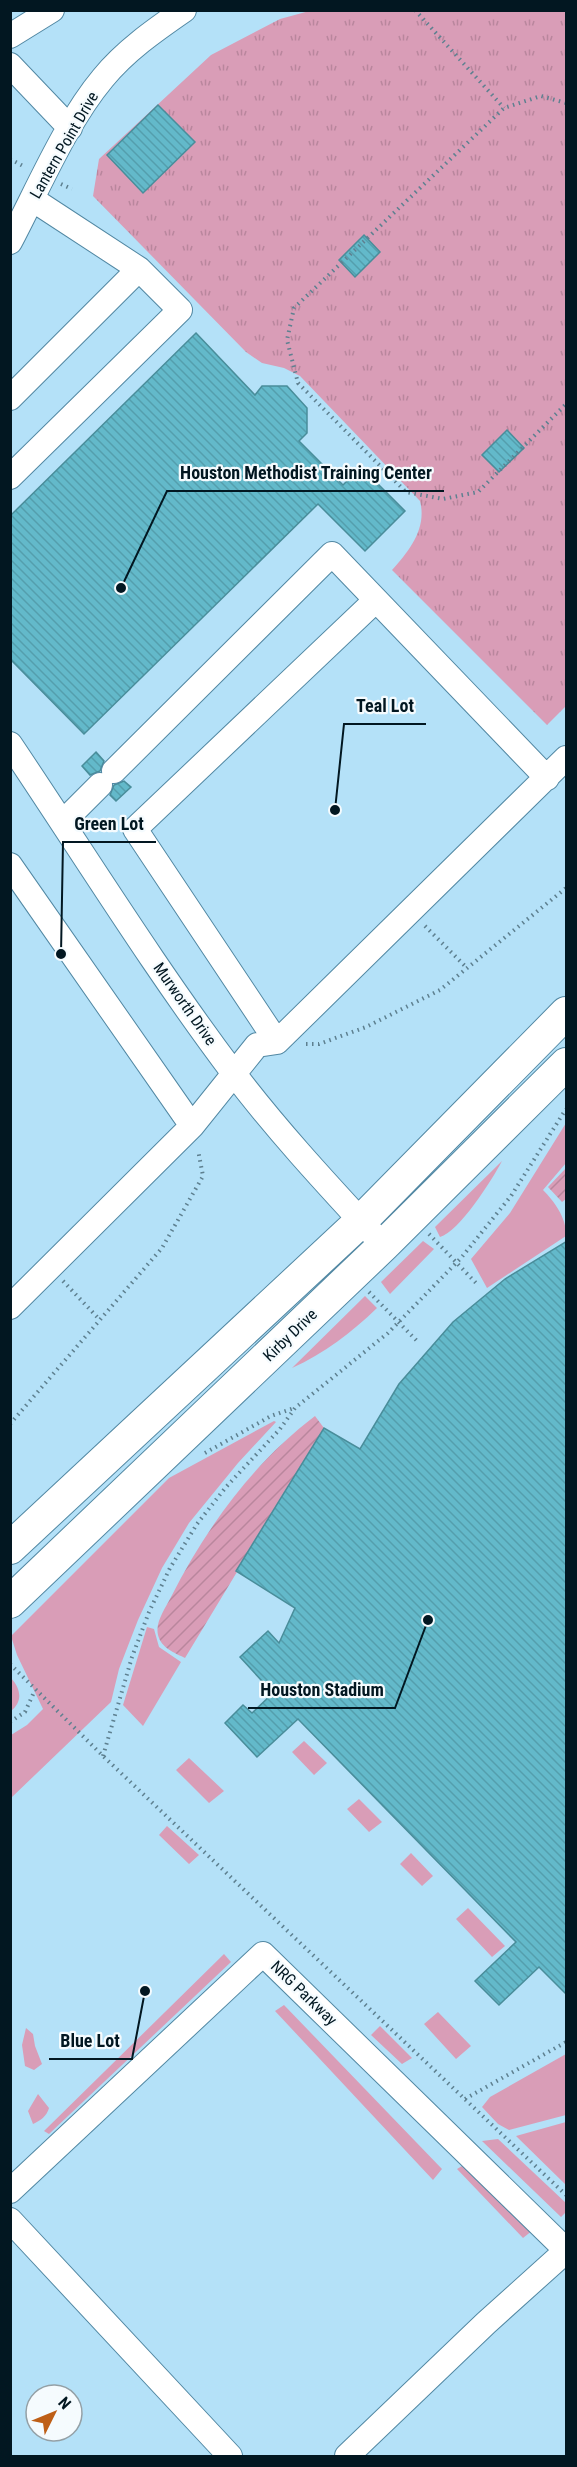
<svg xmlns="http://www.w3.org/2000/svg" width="577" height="2467" viewBox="0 0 577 2467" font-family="'Roboto Condensed',sans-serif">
  <defs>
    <pattern id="park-tufts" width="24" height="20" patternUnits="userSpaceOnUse" patternTransform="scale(1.5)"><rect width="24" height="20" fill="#d99db7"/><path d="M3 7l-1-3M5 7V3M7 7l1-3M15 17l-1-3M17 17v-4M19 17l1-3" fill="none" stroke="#b9869d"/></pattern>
    <pattern id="garden-furrows" width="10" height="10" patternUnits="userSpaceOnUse" patternTransform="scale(1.5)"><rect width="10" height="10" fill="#d99db7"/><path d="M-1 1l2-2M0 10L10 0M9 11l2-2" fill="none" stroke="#b9869d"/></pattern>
    <pattern id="building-back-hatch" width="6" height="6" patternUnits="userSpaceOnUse" patternTransform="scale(1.5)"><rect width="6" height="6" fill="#63b9ca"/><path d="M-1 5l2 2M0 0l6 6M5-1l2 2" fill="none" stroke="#549ead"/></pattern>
  </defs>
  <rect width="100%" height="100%" fill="#b4e1f8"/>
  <path fill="#d99db7" d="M566,1123V1163L543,1190C555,1202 567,1219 566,1236L487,1288L471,1259L510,1213Z
    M502,1161C492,1180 459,1232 440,1237L435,1227Z
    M423,1241L434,1249L390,1294L381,1282Z
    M365,1296L377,1308C351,1333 325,1353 292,1368Z
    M274,1421L276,1422L238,1463L189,1523L162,1568L138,1620L119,1669L111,1702L11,1798V1735L27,1725L43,1709L17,1655L11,1636L169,1478Z
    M147,1627L154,1629L159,1647L181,1662L143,1726L123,1705Z
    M11,1678C21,1689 23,1701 11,1711Z
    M304,1741L327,1763L314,1775L292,1752Z
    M189,1758L224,1791L209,1803L176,1770Z
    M359,1799L382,1822L369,1832L347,1809Z
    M167,1826L199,1855L189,1864L159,1835Z
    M411,1853L433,1876L422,1886L400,1864Z
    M468,1908L505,1946L492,1957L456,1919Z
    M224,1954L231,1962L49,2134L44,2131Z
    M284,2005L442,2169L433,2180L275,2011Z
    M438,2012L471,2046L456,2059L424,2024Z
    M380,2026L412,2058L402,2064L371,2035Z
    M26,2028L33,2034L35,2046L42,2064L34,2070L25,2066L22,2045Z
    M566,2054V2115L509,2130L498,2124L482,2107L490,2097Z
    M38,2094L49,2108C47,2116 40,2121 33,2124L28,2111Z
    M566,2122V2185L516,2136Z
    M498,2139L566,2203V2212L561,2217L482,2141Z
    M467,2163L533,2230L523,2238L457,2169Z"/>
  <path fill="url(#park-tufts)" d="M313,10L566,11V706L547,725L392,570C410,550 427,528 420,501L300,376L284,368L262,363L246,352L93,196L99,159L211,55L280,19Z"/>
  <path fill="url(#garden-furrows)" d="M566,1168V1199L562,1202L548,1187Z
    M315,1416L324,1428L185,1658C175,1653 161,1648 158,1635C155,1622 165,1609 171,1597C206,1528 253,1463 315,1416Z"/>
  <path fill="url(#building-back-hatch)" stroke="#498d9a" stroke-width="1.5" d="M158,105L195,142L143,193L107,155Z
    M364,235L380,252L355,277L339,260Z
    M196,333L255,395L262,386H287L307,408V433L299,441L343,485L361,467L405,511L365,551L318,504L84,734L10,659V516Z
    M507,430L524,448L499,472L482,455Z
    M96,752L104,761L100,771L90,775L82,766Z
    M124,781L131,787L116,801L110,795L114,785Z
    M567,1241V1995L539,1967L499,2005L475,1981L516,1942L298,1719L257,1757L225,1723L243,1705L252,1713L273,1693L240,1657L268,1631L279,1643L295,1608L236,1571L324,1428L360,1449L399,1384L453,1322L505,1279Z"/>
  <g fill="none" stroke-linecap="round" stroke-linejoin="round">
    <defs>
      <path id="minor" d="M10,36L52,10
        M10,65L70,128
        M10,242C37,191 66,122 103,78C125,51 155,30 184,10
        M10,398L139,269
        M10,477L180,310L139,269L32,199
        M10,744C84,854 153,966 232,1071C275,1128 324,1181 372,1233
        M114,771L332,554L547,778
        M63,822L100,785
        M10,865L192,1126
        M277,1042L135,829L376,600
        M10,1307L192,1126L257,1045L277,1042L566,758
        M10,2191L263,1954L566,2250
        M10,2220L230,2456
        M347,2456L486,2323L566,2251"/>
      <path id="major" d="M10,1548L361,1221L566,1013
        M10,1602L384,1245L566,1064"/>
    </defs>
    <use href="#minor" stroke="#5288a3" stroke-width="26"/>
    <use href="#major" stroke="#5288a3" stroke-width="34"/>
    <path stroke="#5e8090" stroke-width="4" stroke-dasharray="1.5 4.5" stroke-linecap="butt" d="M415,10L504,108
      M566,103L541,96L504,108L294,308L287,340L298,383L406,492L443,499L478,492L566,404
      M10,159L25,167
      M61,184L72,189
      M425,926L467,968
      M306,1044H319L366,1027L440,990L566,888
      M429,1234L476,1283
      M63,1281L100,1320
      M369,1292L419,1343
      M10,1424L162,1248L203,1176L198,1150
      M205,1453L271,1416L294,1408
      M10,1664L103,1756L566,2195
      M10,1722L25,1712L35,1690
      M103,1756L132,1657L149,1612L170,1568L197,1524L226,1487L280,1429L295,1408L388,1333L461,1258L511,1196L566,1109
      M465,2099L566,2042"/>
    <use href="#minor" stroke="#fff" stroke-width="24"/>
    <use href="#major" stroke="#fff" stroke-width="32"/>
  </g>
  <g text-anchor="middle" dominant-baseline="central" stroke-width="4.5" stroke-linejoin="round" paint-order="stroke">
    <g font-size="16" fill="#021721" stroke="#f5fbfe">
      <text transform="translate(64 145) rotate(-60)">Lantern Point Drive</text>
      <text transform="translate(185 1004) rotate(55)">Murworth Drive</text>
      <text transform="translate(290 1335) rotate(-44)">Kirby Drive</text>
      <text transform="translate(304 1993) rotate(44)">NRG Parkway</text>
    </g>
  </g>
  <path fill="none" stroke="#021721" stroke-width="2" d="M121 588L167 491H444M335 810L344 724H426M61 954L63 842H156M428 1620L395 1708H248M145 1991L132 2059H49"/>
  <g fill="#021721" stroke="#f5fbfe" stroke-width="2">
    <circle cx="121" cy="588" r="6"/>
    <circle cx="335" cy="810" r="6"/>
    <circle cx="61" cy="954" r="6"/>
    <circle cx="428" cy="1620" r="6"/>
    <circle cx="145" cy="1991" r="6"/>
  </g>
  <g font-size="18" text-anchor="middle" font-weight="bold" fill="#021721" stroke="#f5fbfe" stroke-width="4.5" stroke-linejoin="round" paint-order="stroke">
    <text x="306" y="479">Houston Methodist Training Center</text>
    <text x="385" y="712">Teal Lot</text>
    <text x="109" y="830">Green Lot</text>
    <text x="322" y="1696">Houston Stadium</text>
    <text x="90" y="2047">Blue Lot</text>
  </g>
  <rect width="577" height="2467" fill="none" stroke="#021721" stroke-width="24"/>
  <g transform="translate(54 2413) rotate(47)"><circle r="28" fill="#f5fbfe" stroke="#94a0a6" stroke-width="1.5"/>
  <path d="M0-4.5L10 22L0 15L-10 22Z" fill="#be5f17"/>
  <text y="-9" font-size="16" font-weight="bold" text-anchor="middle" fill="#021721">N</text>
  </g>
</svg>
